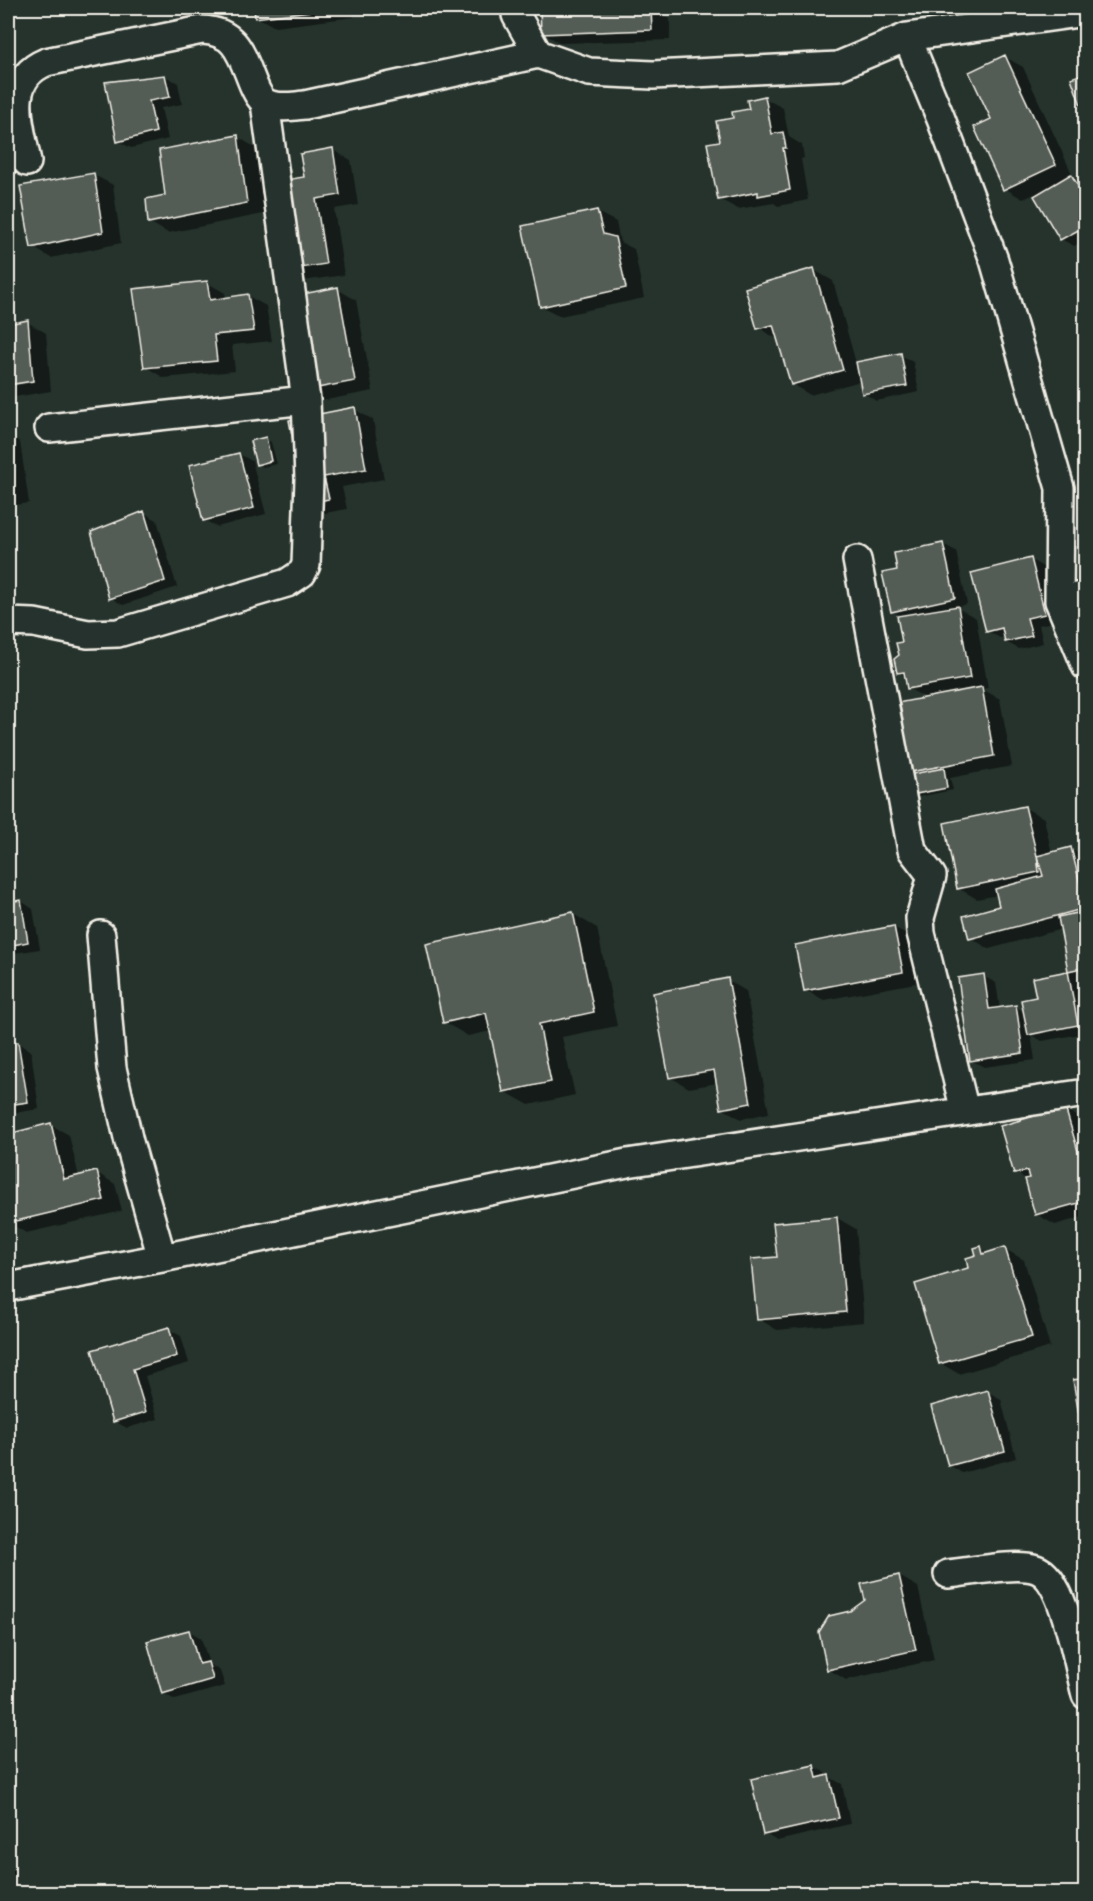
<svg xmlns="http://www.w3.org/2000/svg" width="1093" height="1901" viewBox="0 0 1093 1901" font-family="Mynerve,sans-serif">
  <rect width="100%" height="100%" fill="#26332d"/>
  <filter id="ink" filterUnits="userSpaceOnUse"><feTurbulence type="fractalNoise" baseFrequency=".0167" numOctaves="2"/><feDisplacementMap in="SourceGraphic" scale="12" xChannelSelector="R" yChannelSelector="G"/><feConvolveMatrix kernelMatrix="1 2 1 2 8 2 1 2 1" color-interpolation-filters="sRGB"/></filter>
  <g filter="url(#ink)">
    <path fill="#0007" d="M256,8H353L354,17L275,27L257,17Z
      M439,8H494L493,13L452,18L440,10Z
      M541,8H651L670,19V40L561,43L542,33Z
      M1005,57L1023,67L1073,176H1072L1086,186V240L1074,246L1061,239L1035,194L1023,199L1004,188L993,120Z
      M165,76L178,83L182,104L161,108L168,139L131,148L118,141Z
      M764,98L783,108L789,137L802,145L804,158L801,159L808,200L778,206L774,203L738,209L719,199L721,142L735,119L751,110Z
      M238,137L256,148L261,185L306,178L333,150L351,160L358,205L334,209L344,275L296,282L268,213L168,233L149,222L167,196Z
      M94,175L113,185L121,243L51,258L32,247Z
      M597,212L616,222L620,242L634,249L644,298L560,316L541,306Z
      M814,270L833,281L856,363L900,355L913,362L919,392L876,401L864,393L861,381L810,395L792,384L777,339L759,328Z
      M206,282L225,293L226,299L248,296L266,306L272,341L232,345L235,371L164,378L146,367Z
      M337,289L356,300L373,391L316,402L304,371Z
      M27,322L46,333L51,391L8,398V325Z
      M354,409L373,420L384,479L342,487L347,509L325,513L306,503Z
      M1086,417V428L1082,418Z
      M8,434L20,442L29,503L8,506Z
      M265,439L271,442L277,464L263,467L257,464Z
      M239,454L252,461L266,514L217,527L204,520Z
      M144,513L157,520L177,587L123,605L111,598Z
      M943,544L956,551L967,604L956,607L976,618L988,688L982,689L1000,699L1012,766L950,778L953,790L918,797L912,794L907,772L927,699L908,688L906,677L898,672L903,643V617L892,611L899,571Z
      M1031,560L1043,567L1057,621L1039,625L1043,643L1019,649L1006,642L1005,637L1000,638L987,631Z
      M1025,808L1044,818L1052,854L1070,849L1086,857V977L1079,978L1086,1009V1033L1042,1041L1031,1035L1035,1060L984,1067L971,1060L983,976L996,983L1000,1009L1016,1007L1025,1012L1038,998L1034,979L1069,972L1062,929L989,949L971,938L1001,907L998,895L977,899L958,888Z
      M21,901L33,909L40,949L8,954V903Z
      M573,914L597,928L617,1026L562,1037L575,1095L529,1105L504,1091L491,1031L468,1036L444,1022Z
      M894,927L912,938L921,982L824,1000L805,990Z
      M727,980L746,991L769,1113L741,1119L722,1108L718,1083L689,1088L670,1077Z
      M18,1043L31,1051L39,1109L8,1114V1045Z
      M1065,1109L1083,1120L1086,1127V1216L1055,1225L1036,1214L1026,1179L1015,1173Z
      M51,1125L69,1135L79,1177L97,1173L115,1184L122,1211L26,1233L8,1222V1135Z
      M837,1218L856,1229L864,1322L777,1330L759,1319L778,1258Z
      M980,1248L990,1253L1005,1249L1024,1260L1050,1347L959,1374L940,1363L970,1269Z
      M168,1329L181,1336L189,1363L145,1376L158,1419L127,1428L114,1421L93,1351Z
      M988,1392L1001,1399L1016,1458L962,1473L949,1465Z
      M899,1576L918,1587L934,1660L846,1680L828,1669L851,1612Z
      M189,1631L201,1638L209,1664L220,1671L225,1686L175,1700L163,1693Z
      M813,1766L826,1773L827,1777H829L842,1784L850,1824L777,1841L765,1834Z
      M8,1867L15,1871L14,1894H8Z"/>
    <path fill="#525c55" stroke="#f4f1e8" stroke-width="1.5" d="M254,8H335L255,18Z
      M540,8H651L652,30L541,34Z
      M1005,55L1056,165L1003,190L974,127L991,119L969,72Z
      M1086,73V119L1071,78Z
      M165,75L170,97L149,101L156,132L117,142L105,82Z
      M765,96L772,134L783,132L786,148H783L790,190L758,196V192L718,200L707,143L720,141L716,121L733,118L732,112L749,109L747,100Z
      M238,135L247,203L148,223L146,199L165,195L159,150Z
      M333,148L340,195L316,199L326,264L276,272L262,184L304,177L300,154Z
      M94,173L103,232L31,248L20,186Z
      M1071,174L1086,199V226L1060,240L1034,196Z
      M597,210L603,234L615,237L626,288L540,307L522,226Z
      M814,268L843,370L791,385L773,325L757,329L745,288Z
      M207,281L210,300L248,294L254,331L214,335L217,361L144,368L133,289Z
      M338,287L355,381L296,392L288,297Z
      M28,320L33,381L8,385V324Z
      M901,353L907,386L862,394L856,362Z
      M355,407L366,469L324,477L329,499L305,504L289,420Z
      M266,437L271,461L256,465L250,441Z
      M239,453L254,508L203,521L189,465Z
      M144,511L165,581L109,599L91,532Z
      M943,543L955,598L891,612L882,573L897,570L894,553Z
      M1031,558L1045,614L1027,618L1032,636L1005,642L1002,628L986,632L971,573Z
      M958,606L970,678L907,689L904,672L897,673L894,659L899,655L896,643L902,642L897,616Z
      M982,687L994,756L905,773L892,704Z
      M944,768L947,788L911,795L907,775Z
      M1025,806L1037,856L1039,872L957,889L944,823Z
      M1071,847L1086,908L969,939L963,916L999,906L995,889L1043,876L1037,856Z
      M21,900L28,942L8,946V902Z
      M1086,911V967L1068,971L1058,917Z
      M573,912L594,1012L539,1024L551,1082L503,1092L486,1013L443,1023L426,944Z
      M894,926L903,972L804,991L795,945Z
      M1068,971L1078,1025L1028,1035L1021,1000L1036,997L1032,978Z
      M984,974L989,1009L1016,1005L1023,1053L970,1061L958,978Z
      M728,978L751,1103L721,1109L714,1070L669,1078L653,993Z
      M18,1042L28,1102L8,1105V1043Z
      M1065,1107L1086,1178V1201L1035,1215L1025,1179L1029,1178L1027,1171L1014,1174L1000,1126Z
      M51,1123L64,1179L97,1171L104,1200L8,1223V1134Z
      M837,1217L846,1312L757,1320L751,1259L777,1257L773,1223Z
      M981,1246L983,1254L1005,1247L1032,1337L939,1364L915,1284L968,1268L966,1258L976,1255L974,1248Z
      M169,1327L177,1356L133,1369L146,1412L113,1422L92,1350Z
      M1086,1378V1451H1085L1073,1380Z
      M988,1390L1005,1451L948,1466L931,1406Z
      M899,1575L916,1650L827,1670L819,1632L829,1616L850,1611L865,1600L861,1584Z
      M189,1630L199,1664L208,1662L213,1679L162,1694L147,1641Z
      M814,1765L817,1778L829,1775L839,1818L763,1835L751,1779Z"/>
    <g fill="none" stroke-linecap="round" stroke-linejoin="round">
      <defs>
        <path id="minor" d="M516,8V15L538,54L589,72L653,75L838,66L907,37L941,119L994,260L1060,488L1059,601L1086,666
          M907,37L1086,12
          M27,162C21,127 2,80 46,62L202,30C238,31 242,58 254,86C257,93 261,101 268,104C280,109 292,106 305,105L538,54
          M49,428L306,400
          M857,560L912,850L932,876L920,918L921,933L965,1111
          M1059,601L1086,595
          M8,622L34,623L88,634L118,633L287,583L302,573L306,565L309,479L306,400L265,103
          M101,935L112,1068L129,1142L162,1258
          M8,1287L162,1258L627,1163L1086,1093
          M948,1574C971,1572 1015,1562 1036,1569C1065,1578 1078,1666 1086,1695"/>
      </defs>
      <use href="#minor" stroke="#f4f1e8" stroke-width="32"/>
      <use href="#minor" stroke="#26332d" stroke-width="27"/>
    </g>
  </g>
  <rect width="1093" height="1901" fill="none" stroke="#26332d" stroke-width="30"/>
  <rect x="15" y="15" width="1063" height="1871" fill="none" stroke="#f4f1e8" stroke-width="2" filter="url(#ink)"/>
</svg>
